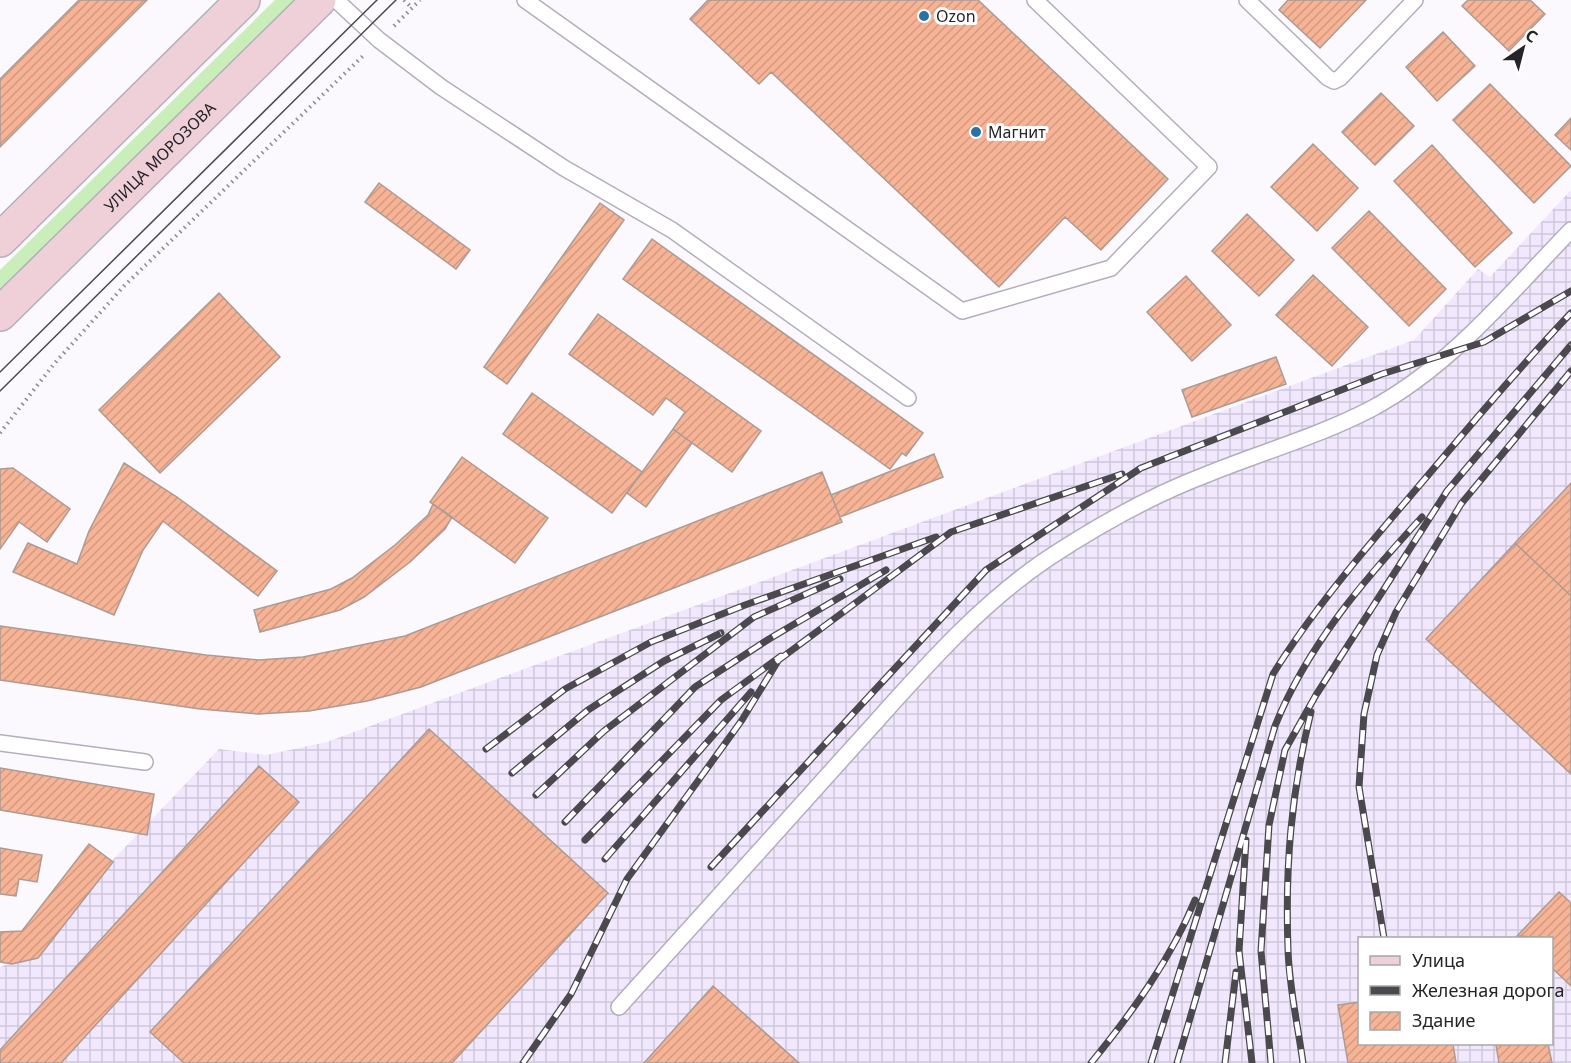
<svg xmlns="http://www.w3.org/2000/svg" width="1571" height="1063" viewBox="0 0 1571 1063" font-family="'Noto Sans',sans-serif">
  <defs>
    <pattern id="industrial-grid" width="8" height="8" patternUnits="userSpaceOnUse" patternTransform="scale(1.5)"><rect width="8" height="8" fill="#f2e8fe"/><path d="M0 4h8M4 0v8" fill="none" stroke="#cfc7da"/></pattern>
    <pattern id="building-hatch" width="6" height="6" patternUnits="userSpaceOnUse" patternTransform="scale(1.5)"><rect width="6" height="6" fill="#f7b395"/><path d="M-1 1l2-2M0 6l6-6M5 7l2-2" fill="none" stroke="#d49a80"/></pattern>
  </defs>
  <rect width="100%" height="100%" fill="#fbf8fe"/>
  <path fill="url(#industrial-grid)" fill-rule="evenodd" d="M1571,190V1063H0V967L16,961L219,749L266,755L327,742L1414,340L1478,269L1490,277ZM1360,938H1552V1044H1360Z"/>
  <path fill="#c9eeba" d="M275,0H302L0,303V270Z"/>
  <path fill="url(#building-hatch)" stroke="#ab9b94" stroke-width="1.5" d="M79,0H147L0,147V79Z
    M708,0H978L1168,179L1101,250L1065,217L999,287L771,72L759,84L690,19Z
    M1288,0H1366L1320,48L1279,10Z
    M1468,0H1530L1545,14L1509,51L1462,6Z
    M1443,32L1475,66L1437,101L1406,67Z
    M1490,84L1571,166L1534,203L1453,120Z
    M1381,93L1414,126L1375,165L1342,132Z
    M1571,118V150L1555,135Z
    M1313,144L1358,188L1317,231L1271,187Z
    M1432,145L1512,233L1475,267L1394,181Z
    M379,183L470,250L456,269L365,202Z
    M600,203L624,220L507,384L484,367Z
    M1369,211L1446,289L1409,326L1332,248Z
    M1247,214L1294,260L1259,296L1212,251Z
    M652,239L923,433L906,456L902,453L890,469L623,279Z
    M1313,275L1368,327L1332,366L1276,315Z
    M1186,276L1231,325L1192,361L1147,312Z
    M219,293L280,357L160,473L99,410Z
    M598,314L761,431L732,472L673,429L685,412L666,398L653,415L569,354Z
    M1276,357L1286,384L1192,417L1182,390Z
    M532,393L642,472L612,513L503,434Z
    M673,429L692,443L646,507L627,493Z
    M934,454L943,477L840,517L831,495Z
    M462,457L548,518L515,563L430,502Z
    M124,463L177,497L277,571L258,596L163,521L143,550L114,615L13,572L28,543L77,564L89,531Z
    M13,468L70,509L47,542L19,522L0,549V469Z
    M822,472L842,522L421,687L367,701L309,711L258,714L200,709L0,680V626L206,655L259,660L303,657L405,636Z
    M1571,483V596L1515,543Z
    M433,504L452,517L445,529L410,562L364,597L340,610L260,632L254,610L331,589L352,578L395,545L428,515Z
    M1515,543L1571,596V774L1426,639Z
    M429,729L608,893L452,1063H184L150,1032Z
    M259,766L299,802L61,1063H0V1050Z
    M0,768L154,794L147,835L0,810Z
    M89,844L113,862L38,958L12,964L0,962V932L22,931Z
    M0,848L42,855L37,882L19,879L16,896L0,894Z
    M1559,892L1571,903V986L1552,968V938L1517,936Z
    M713,986L799,1063H644Z
    M1360,1002V1044H1453L1456,1063H1348L1338,1005Z
    M1548,1044L1552,1063H1499L1496,1045Z"/>
  <g fill="none" stroke-linecap="round" stroke-linejoin="round">
    <defs>
      <path id="lane" d="M336,0L379,40L441,87L564,168L672,230L908,398
        M525,0L962,311L1111,268L1209,167L1035,0
        M1247,0L1328,78L1334,81L1340,78L1415,0
        M0,743L145,762
        M619,1007C697,920 776,833 854,746C914,680 973,609 1047,559C1097,526 1152,495 1208,474C1262,452 1319,436 1371,409C1450,367 1509,294 1571,230"/>
      <g id="secondary">
        <path d="M0,240L243,0"/>
        <path id="s1" d="M0,314L319,0"/>
      </g>
    </defs>
    <use href="#lane" stroke="#b4aebc" stroke-width="18"/>
    <use href="#secondary" stroke="#b4aebc" stroke-width="36"/>
    <path stroke="#8c898f" stroke-width="4" stroke-dasharray="1.5 4.5" stroke-linecap="butt" d="M404,0L412,8
      M394,26L420,0
      M0,433L54,364L124,286L365,54"/>
    <use href="#lane" stroke="#fff" stroke-width="15"/>
    <use href="#secondary" stroke="#efd0d8" stroke-width="33"/>
    <path stroke="#4b494e" stroke-width="1.5" d="M0,372L377,0
      M0,391L396,0"/>
    <defs>
      <path id="rail" d="M776,662L951,532L1122,474
        M486,749L565,689L651,642L745,605L936,537
        M512,773L588,710L664,661L721,633
        M536,795L604,731L754,617L840,579
        M565,822L695,687L769,639L886,570
        M1246,840L1239,951L1252,1063
        M605,859L751,692
        M711,867L986,570L1141,468L1382,374L1484,342L1571,291
        M1384,938L1359,787L1364,714L1377,655L1396,612L1461,504L1571,371
        M523,1063L571,994L627,879L742,720L781,656L721,700L585,840
        M1091,1063C1131,1014 1171,959 1195,900
        M1151,1063L1273,674C1314,608 1367,547 1418,487C1468,428 1518,369 1571,313
        M1177,1063L1275,726C1307,646 1364,580 1422,517
        M1225,1063L1236,972
        M1271,1063L1261,951L1269,825L1285,750L1316,695L1447,491L1571,345
        M1303,1063C1298,1026 1289,987 1288,949C1285,866 1291,793 1311,712"/>
    </defs>
    <use href="#rail" stroke="#4b494e" stroke-width="7"/>
    <use href="#rail" stroke="#fff" stroke-width="4.5" stroke-dasharray="14" stroke-linecap="butt"/>
  </g>
  <g fill="#2871a5" stroke="#fff" stroke-width="2">
    <circle cx="924" cy="16" r="6"/>
    <circle cx="976" cy="132" r="6"/>
  </g>
  <g text-anchor="middle" dominant-baseline="central" stroke-width="6" stroke-linejoin="round" paint-order="stroke">
    <g font-size="16" fill="#262429" stroke="#fff" text-anchor="start">
      <text x="936" y="16">Ozon</text>
      <text x="988" y="132">Магнит</text>
    </g>
    <g font-size="16" fill="#262429" stroke="#fff">
      <text stroke="none"><textPath href="#s1" startOffset="224">УЛИЦА МОРОЗОВА</textPath></text>
    </g>
  </g>
  <rect x="1358" y="937" width="195" height="108" fill="#ffffff" stroke="#a8a7a9" stroke-width="1.5"/>
  <rect x="1370" y="956" width="30" height="9" fill="#efd0d8" stroke="#a8a7a9" stroke-width="1.5"/>
  <text x="1412" y="967" font-size="18" fill="#262429">Улица</text>
  <rect x="1370" y="986" width="30" height="9" fill="#4b494e" stroke="#a8a7a9" stroke-width="1.5"/>
  <text x="1412" y="997" font-size="18" fill="#262429">Железная дорога</text>
  <rect x="1370" y="1012" width="30" height="18" fill="url(#building-hatch)" stroke="#a8a7a9" stroke-width="1.5"/>
  <text x="1412" y="1027" font-size="18" fill="#262429">Здание</text>
  <g transform="translate(1523 48) rotate(35)" stroke="#ffffff" stroke-width="4.5" paint-order="stroke">
  <path d="M0-4.5L10 22L0 15L-10 22Z" fill="#262429"/>
  <text y="-9" font-size="16" font-weight="bold" text-anchor="middle" fill="#262429">С</text>
  </g>
</svg>
